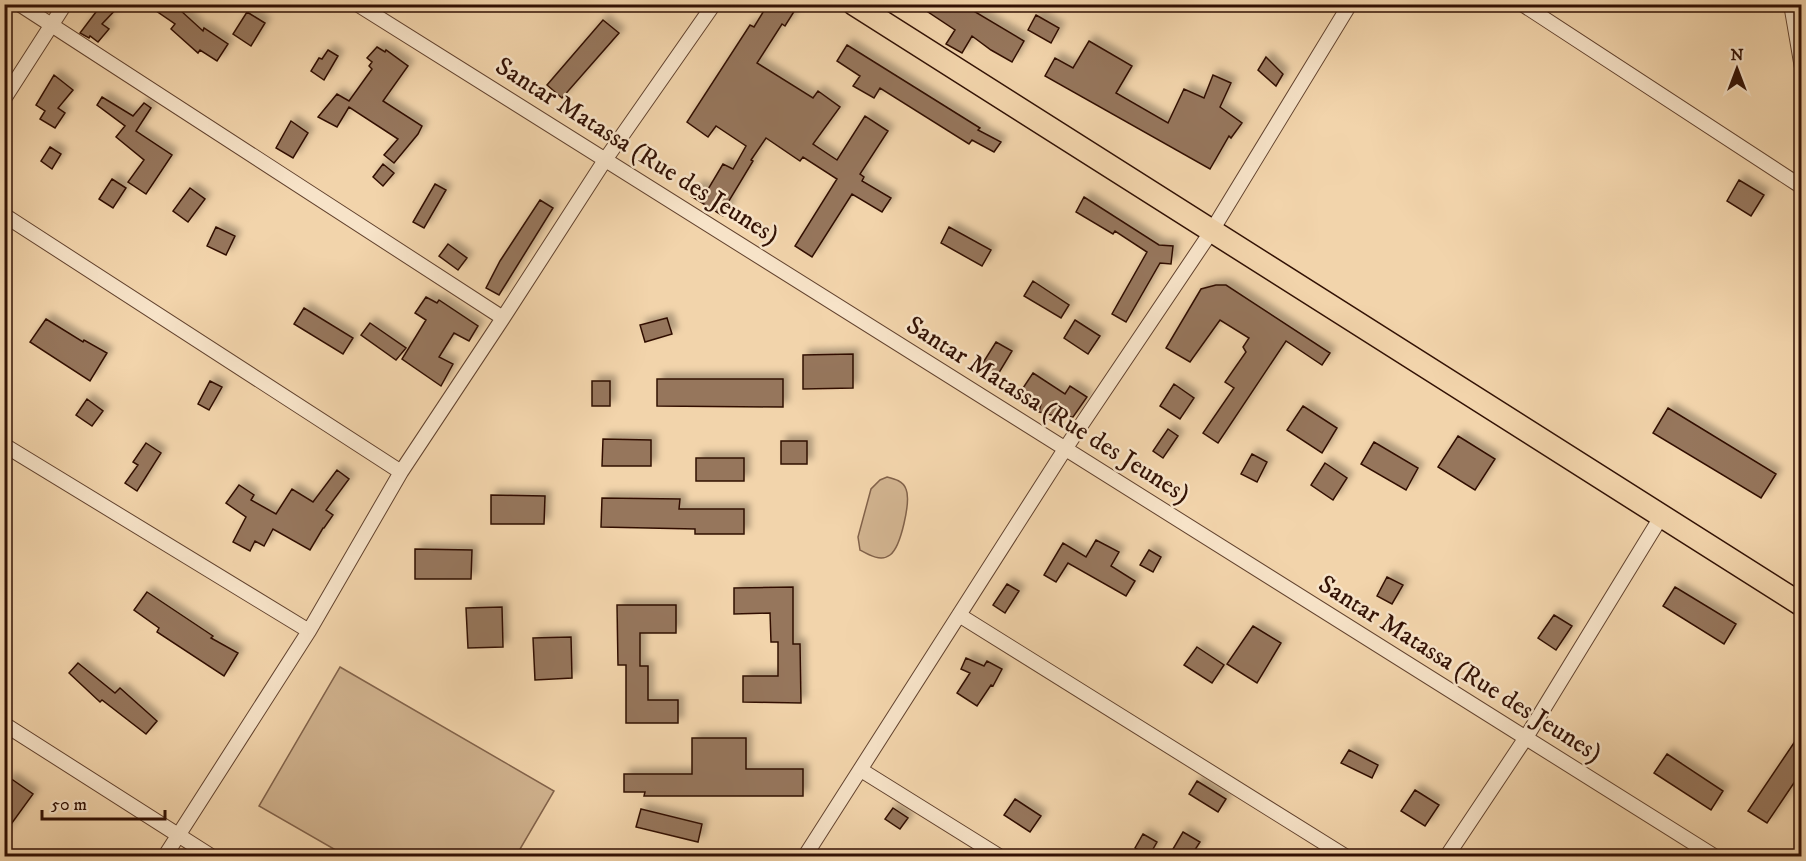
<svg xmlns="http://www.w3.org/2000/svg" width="1806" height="861" viewBox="0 0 1806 861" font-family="'IM FELL DW Pica',serif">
  <defs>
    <filter id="shadow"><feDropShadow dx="5.5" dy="-5.5" stdDeviation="3" flood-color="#0004"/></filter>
  </defs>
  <rect width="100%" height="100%" fill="#f2d4ab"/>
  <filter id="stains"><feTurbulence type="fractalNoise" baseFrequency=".00333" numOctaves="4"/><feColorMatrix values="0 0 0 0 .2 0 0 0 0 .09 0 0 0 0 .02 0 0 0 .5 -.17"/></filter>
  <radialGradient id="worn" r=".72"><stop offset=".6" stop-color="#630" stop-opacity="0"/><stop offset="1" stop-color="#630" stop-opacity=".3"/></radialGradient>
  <path fill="#d1b38f" stroke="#82624a" stroke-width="1.5" d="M887,477C895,479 903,481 906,489C911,501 901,547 890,555C881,562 869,555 860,550L858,537L871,489L880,480Z
    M340,667L554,791L516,856H346L259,806Z"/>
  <path fill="#96765b" stroke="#321104" stroke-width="1.5" filter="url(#shadow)" d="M102,4H121L102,24L109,29L98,42L90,36L89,38L80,33Z
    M146,4H184L180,10L203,31L204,28L228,44L217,61L200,50L198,53L171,29L175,24Z
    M768,4H786L795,10L785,26L782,24L757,63L813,98L818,91L840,107L813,144L837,160L865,116L888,131L860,174L864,177L862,181L891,198L882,212L852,194L812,257L795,246L837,179L803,157L800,161L766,138L751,160L753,161L727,204L730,205L723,216L691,196L698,185L707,191L723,164L733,169L746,146L716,126L708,137L687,122L750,25L754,27Z
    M916,4H962L1024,41L1012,62L991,50L972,36L962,53L946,44L955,30Z
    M247,12L265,23L251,46L233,34Z
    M1036,15L1059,28L1051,43L1028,30Z
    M603,20L619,33L562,98L547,85Z
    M1089,41L1132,66L1116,93L1168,123L1184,89L1204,98L1213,75L1231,83L1220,107L1242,123L1231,138L1229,136L1210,169L1045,76L1055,58L1073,68Z
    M847,45L980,128L978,130L1001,142L994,152L972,140L969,144L880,88L874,98L853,86L860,76L837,61Z
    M377,47L385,52L386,50L408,66L383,101L422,126L418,134L394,163L384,155L398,139L349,107L337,127L318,117L337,94L349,101L372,69L369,66L372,62L367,58Z
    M328,50L338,56L324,80L311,71L319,58L322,59Z
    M1266,57L1283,74L1276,86L1258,70Z
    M54,75L73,90L58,108L65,113L55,128L40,119L45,111L36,105Z
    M102,97L133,116L144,103L151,108L136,131L172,155L146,194L128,182L144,160L116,137L125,126L97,105Z
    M291,121L308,133L293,158L276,148Z
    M50,147L61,154L52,169L41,161Z
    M383,164L394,173L383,186L373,177Z
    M112,179L126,188L113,208L99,199Z
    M1739,180L1764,195L1751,216L1727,201Z
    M435,184L446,190L424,228L413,222Z
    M190,188L205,199L188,222L173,211Z
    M1084,197L1159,245L1173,246L1171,264L1160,263L1126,322L1112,314L1147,252L1115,231L1113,234L1076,212Z
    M540,200L553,208L499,295L486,288L500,261Z
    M216,227L235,236L226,255L207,246Z
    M949,227L991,250L982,266L941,243Z
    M448,244L467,258L458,270L439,256Z
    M1033,281L1069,305L1061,318L1024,296Z
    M1216,285H1226L1330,353L1322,365L1286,341L1218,443L1203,433L1234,388L1225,382L1246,352L1243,347L1249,338L1220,320L1190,362L1166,348L1201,289Z
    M426,297L437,303L439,300L478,326L469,341L454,333L439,357L453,364L441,386L402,359L426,320L415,313Z
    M304,308L353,338L343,354L294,324Z
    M667,318L672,334L645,342L640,325Z
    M46,319L83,342L84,340L107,353L90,381L30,342Z
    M1075,320L1100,336L1088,354L1064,338Z
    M370,323L406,348L396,360L361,335Z
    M996,342L1012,351L997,376L981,366Z
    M853,354V388L803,389V355Z
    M1033,373L1065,394L1070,386L1087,397L1073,417H1059L1039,412L1041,404L1021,391Z
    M657,379H783V407L657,406Z
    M210,381L222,387L209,410L198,404Z
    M592,381H610V406H592Z
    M1174,384L1194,398L1180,419L1160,406Z
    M87,399L103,411L92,426L76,415Z
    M1303,406L1337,428L1322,453L1287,430Z
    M1668,408L1776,474L1761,498L1653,433Z
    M1168,429L1178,436L1163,458L1153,451Z
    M1458,436L1495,459L1475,490L1438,467Z
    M603,439L651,440V466H602Z
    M781,441H807V464H781Z
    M1374,442L1418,468L1406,490L1361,464Z
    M146,443L161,453L137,491L125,483L138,465L133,462Z
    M1252,454L1267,462L1257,482L1241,474Z
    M696,458H744V481H696Z
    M1325,463L1347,478L1333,500L1311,485Z
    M337,470L349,479L326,510L333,515L324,528H323L310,550L273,529L264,546L255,541L250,551L233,542L246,517L226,503L239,485L254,495L251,500L276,514L292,489L313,502Z
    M491,495L545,496L544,524H491Z
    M602,498L680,499L679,509H744V534H695V529L601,527Z
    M1096,540L1119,552L1111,566L1135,581L1126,596L1068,563L1056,582L1044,575L1063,543L1086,557Z
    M415,549L472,550L471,579H415Z
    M1149,550L1161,557L1153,572L1140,565Z
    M1387,577L1403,585L1392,604L1377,596Z
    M1007,584L1019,591L1005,613L993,605Z
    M793,587V644H800L801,703L743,702V676H778V642H771L770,613L734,614V588Z
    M1675,587L1736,624L1724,644L1663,606Z
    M147,592L213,636L211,638L238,653L224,676L157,632L159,628L134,610Z
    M617,605H676V633H640V666H648V700H678V723H626V665H618Z
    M502,607L503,647L468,648L466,608Z
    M1554,615L1572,626L1556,650L1538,638Z
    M1253,626L1281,643L1257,683L1227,664Z
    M571,637L572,678L535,680L533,638Z
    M1197,647L1224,665L1212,683L1184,665Z
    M966,658L984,666L987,661L1002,669L993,686L991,685L977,706L957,693L970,673L961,669Z
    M78,663L115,693L120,688L157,721L146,734L102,700L100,702L69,673Z
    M1802,731V771L1767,823L1748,811Z
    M692,738H746V769H803V796H644L645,792H624V774H692Z
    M1349,750L1378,765L1372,778L1341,763Z
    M1667,754L1723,791L1711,810L1654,773Z
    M10,778L33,794L4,834V786Z
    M1197,781L1226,799L1218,812L1189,794Z
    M1415,790L1439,805L1425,826L1401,811Z
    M1015,799L1041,816L1030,832L1004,815Z
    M893,808L908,818L900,829L885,819Z
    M641,809L702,824L698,842L636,827Z
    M1183,832L1200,842L1191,856H1186L1173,849Z
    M1143,834L1157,842L1149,856L1135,848Z"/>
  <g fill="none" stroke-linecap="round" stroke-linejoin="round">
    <defs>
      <path id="minor" d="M19,4L503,318
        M357,4L1714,856
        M1522,4L1802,187
        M1791,4L1802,68
        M4,99L65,4
        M4,215L401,472
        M4,445L309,631
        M959,615L1345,856
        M4,724L211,856
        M861,770L999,856
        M165,856L309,631L401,472L503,318L605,160L714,4
        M805,856L1065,449L1211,232L1350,4
        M1447,856L1525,739L1661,517"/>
      <path id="trunk" d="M854,4L1802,605"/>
    </defs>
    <use href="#minor" stroke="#62422e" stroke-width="16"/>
    <use href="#trunk" stroke="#321104" stroke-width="25"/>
    <use href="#minor" stroke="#f7e3c8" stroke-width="14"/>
    <use href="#trunk" stroke="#f2d4ab" stroke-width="22"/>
  </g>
  <g text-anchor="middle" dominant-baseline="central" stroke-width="5" stroke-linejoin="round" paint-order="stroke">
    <g font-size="26" fill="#321104" stroke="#f7e3c8">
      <text transform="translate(637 151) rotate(32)">Santar Matassa (Rue des Jeunes)</text>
      <text transform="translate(1048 410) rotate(32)">Santar Matassa (Rue des Jeunes)</text>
      <text transform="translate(1460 669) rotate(32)">Santar Matassa (Rue des Jeunes)</text>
    </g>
  </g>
  <rect width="1806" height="861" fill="none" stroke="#f2d4ab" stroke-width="24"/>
  <rect x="6" y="6" width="1794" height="849" fill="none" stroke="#321104" stroke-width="3"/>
  <rect x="12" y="12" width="1782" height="837" fill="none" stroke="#321104" stroke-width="1.5"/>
  <g transform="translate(1737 69)" stroke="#f7e3c8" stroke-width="4.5" paint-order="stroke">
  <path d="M0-4.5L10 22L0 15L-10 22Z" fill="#321104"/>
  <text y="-9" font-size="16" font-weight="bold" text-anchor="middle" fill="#321104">N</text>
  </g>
  <path d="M42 810v9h123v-9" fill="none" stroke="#321104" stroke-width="3"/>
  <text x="51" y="810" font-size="18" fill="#321104" stroke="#f7e3c8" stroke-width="4.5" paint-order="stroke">50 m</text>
  <rect width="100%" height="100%" filter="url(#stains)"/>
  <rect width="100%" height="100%" fill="url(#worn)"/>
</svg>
